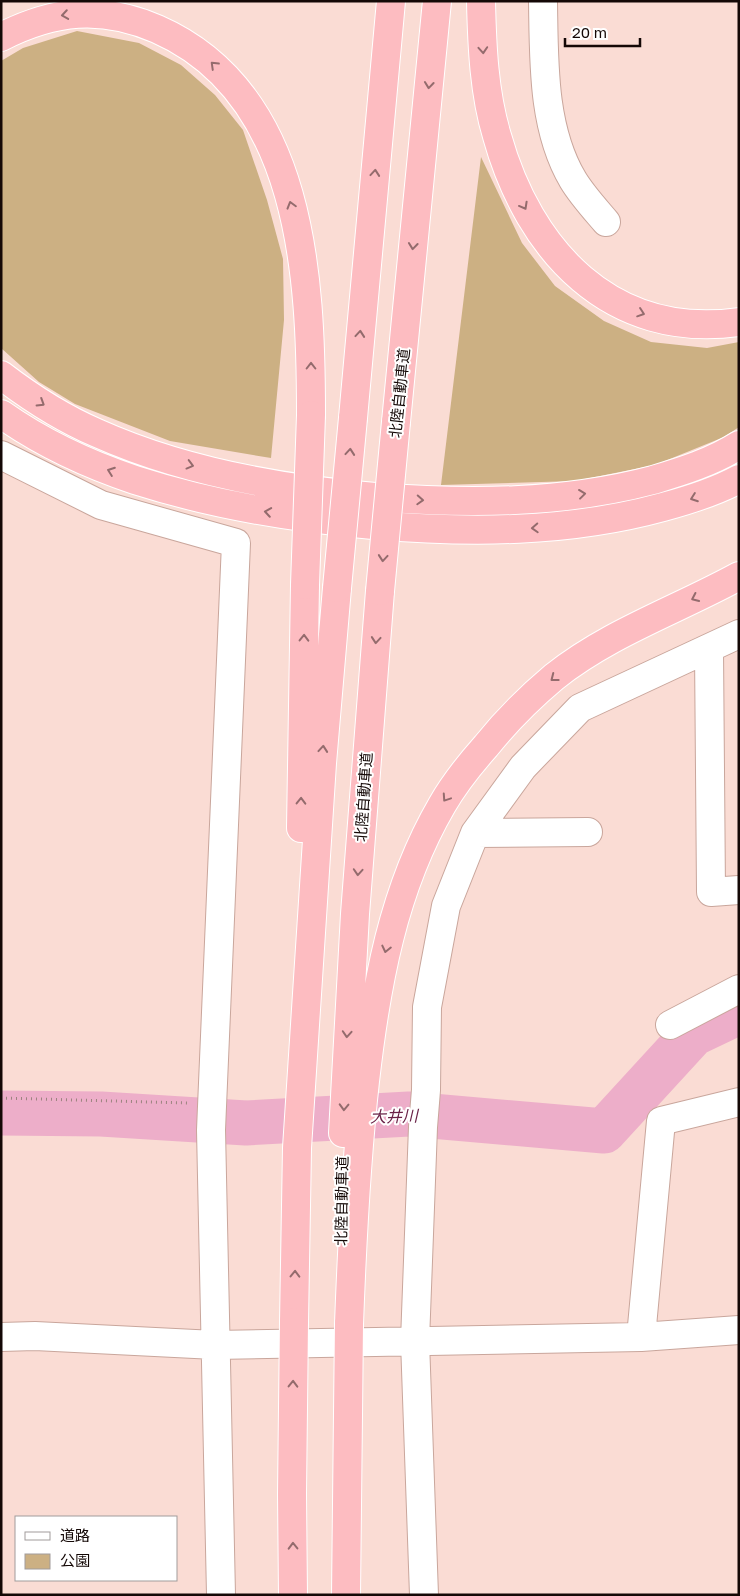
<svg xmlns="http://www.w3.org/2000/svg" width="740" height="1596" viewBox="0 0 740 1596" font-family="'Golos Text','Noto Sans JP',sans-serif">
  <rect width="100%" height="100%" fill="#fadcd4"/>
  <path fill="#ccb083" d="M77,31L139,43L181,65L215,95L243,130L267,200L283,259L284,320L271,458L170,441L75,404L39,382L1,348V61L23,48Z
    M481,157L522,243L555,286L604,321L651,342L707,348L739,342V427L724,437L655,465L575,481L441,485Z"/>
  <g fill="none" stroke-linecap="round" stroke-linejoin="round">
    <path stroke="#edaec9" stroke-width="45" d="M1,1113L101,1114L246,1123L409,1114L604,1131L693,1034L739,1012"/>
    <defs>
      <path id="minor" d="M543,1C544,60 542,128 573,180C582,195 595,209 606,222
        M1,455L101,505L236,543L211,1130L221,1595
        M709,650L711,892L739,890
        M475,833L588,832
        M670,1025L739,989
        M1,1337L35,1336L215,1345L641,1337L739,1330
        M641,1337L661,1121L739,1102
        M424,1595L415,1341L423,1127L426,1090L427,1007L446,906L475,833L523,767L580,708L739,634"/>
      <path id="highway" d="M481,1C482,46 484,93 497,136C529,251 611,340 739,322
        M1,37C54,10 101,5 157,29C303,93 311,277 311,415
        M1,375C31,398 62,418 97,433C184,472 281,489 375,497C468,504 562,504 653,480C683,471 712,462 739,445
        M1,414C42,443 87,464 135,480C213,505 292,518 373,525C470,533 568,533 663,507C689,500 715,492 739,479
        M353,418L391,1
        M396,422L437,1
        M301,828L305,585
        M343,1133L355,914L380,591
        M294,1322L297,1148L322,763L337,588
        M349,1324C352,1243 356,1162 365,1081C376,985 393,889 442,805C454,784 470,764 486,746C506,721 529,698 554,677C609,633 677,610 739,576"/>
    </defs>
    <use href="#minor" stroke="#c9a69c" stroke-width="30"/>
    <use href="#highway" stroke="#fff" stroke-width="30"/>
    <path stroke="#9b847f" stroke-width="3" stroke-dasharray="1 4" stroke-linecap="butt" d="M1,1098L187,1103"/>
    <use href="#minor" stroke="#fff" stroke-width="28"/>
    <use href="#highway" stroke="#fdbcc1" stroke-width="28"/>
    <defs>
      <path id="highway-bridge" d="M305,585L311,415
        M337,588L353,418
        M380,591L396,422
        M293,1595L292,1494L294,1322
        M346,1595L349,1324"/>
    </defs>
    <use href="#highway-bridge" stroke="#fff" stroke-width="30" stroke-linecap="butt"/>
    <use href="#highway-bridge" stroke="#fdbcc1" stroke-width="28"/>
  </g>
  <defs><path id="oneway-chevron" d="M-2-3.5L2.5 0L-2 3.5" fill="none" stroke-width="1.6" stroke-linecap="round" stroke-linejoin="round" transform="scale(1.25)"/></defs>
  <g stroke="#946b6d">
    <use href="#oneway-chevron" transform="translate(65 15) rotate(171)"/>
    <use href="#oneway-chevron" transform="translate(483 50) rotate(86)"/>
    <use href="#oneway-chevron" transform="translate(214 65) rotate(-136)"/>
    <use href="#oneway-chevron" transform="translate(429 85) rotate(96)"/>
    <use href="#oneway-chevron" transform="translate(375 173) rotate(-85)"/>
    <use href="#oneway-chevron" transform="translate(291 205) rotate(-106)"/>
    <use href="#oneway-chevron" transform="translate(524 206) rotate(61)"/>
    <use href="#oneway-chevron" transform="translate(413 246) rotate(96)"/>
    <use href="#oneway-chevron" transform="translate(641 313) rotate(19)"/>
    <use href="#oneway-chevron" transform="translate(360 334) rotate(-85)"/>
    <use href="#oneway-chevron" transform="translate(311 366) rotate(-90)"/>
    <use href="#oneway-chevron" transform="translate(41 403) rotate(32)"/>
    <use href="#oneway-chevron" transform="translate(350 452) rotate(-85)"/>
    <use href="#oneway-chevron" transform="translate(190 465) rotate(15)"/>
    <use href="#oneway-chevron" transform="translate(111 471) rotate(-160)"/>
    <use href="#oneway-chevron" transform="translate(582 494) rotate(-7)"/>
    <use href="#oneway-chevron" transform="translate(694 498) rotate(160)"/>
    <use href="#oneway-chevron" transform="translate(420 500) rotate(3)"/>
    <use href="#oneway-chevron" transform="translate(268 512) rotate(-171)"/>
    <use href="#oneway-chevron" transform="translate(535 528) rotate(177)"/>
    <use href="#oneway-chevron" transform="translate(383 558) rotate(95)"/>
    <use href="#oneway-chevron" transform="translate(695 598) rotate(155)"/>
    <use href="#oneway-chevron" transform="translate(304 638) rotate(-89)"/>
    <use href="#oneway-chevron" transform="translate(376 640) rotate(95)"/>
    <use href="#oneway-chevron" transform="translate(554 678) rotate(142)"/>
    <use href="#oneway-chevron" transform="translate(323 749) rotate(-85)"/>
    <use href="#oneway-chevron" transform="translate(446 798) rotate(124)"/>
    <use href="#oneway-chevron" transform="translate(301 801) rotate(-89)"/>
    <use href="#oneway-chevron" transform="translate(358 872) rotate(94)"/>
    <use href="#oneway-chevron" transform="translate(386 949) rotate(103)"/>
    <use href="#oneway-chevron" transform="translate(347 1034) rotate(94)"/>
    <use href="#oneway-chevron" transform="translate(344 1107) rotate(92)"/>
    <use href="#oneway-chevron" transform="translate(295 1274) rotate(-89)"/>
    <use href="#oneway-chevron" transform="translate(293 1384) rotate(-89)"/>
    <use href="#oneway-chevron" transform="translate(293 1546) rotate(-91)"/>
  </g>
  <g text-anchor="middle" dominant-baseline="central" stroke-width="4" stroke-linejoin="round" paint-order="stroke">
    <g font-size="15" fill="#140806" stroke="#fff">
      <text transform="translate(399 393) rotate(-84)">北陸自動車道</text>
      <text transform="translate(363 797) rotate(-86)">北陸自動車道</text>
      <text transform="translate(341 1201) rotate(-89)">北陸自動車道</text>
    </g>
    <g font-size="16" font-style="italic" fill="#6a2247" stroke="#fff">
      <text transform="translate(394 1116) rotate(-1)">大井川</text>
    </g>
  </g>
  <rect width="740" height="1596" fill="none" stroke="#140806" stroke-width="5"/>
  <rect x="15" y="1516" width="162" height="65" fill="#ffffff" stroke="#a19c9b"/>
  <rect x="25" y="1532" width="25" height="8" fill="#ffffff" stroke="#a19c9b"/>
  <text x="60" y="1541" font-size="15" fill="#140806">道路</text>
  <rect x="25" y="1554" width="25" height="15" fill="#ccb083" stroke="#a19c9b"/>
  <text x="60" y="1566" font-size="15" fill="#140806">公園</text>
  <path d="M565 38v8h75v-8" fill="none" stroke="#140806" stroke-width="2.5"/>
  <text x="572" y="38" font-size="15" fill="#140806" stroke="#ffffff" stroke-width="4" paint-order="stroke">20 m</text>
</svg>
